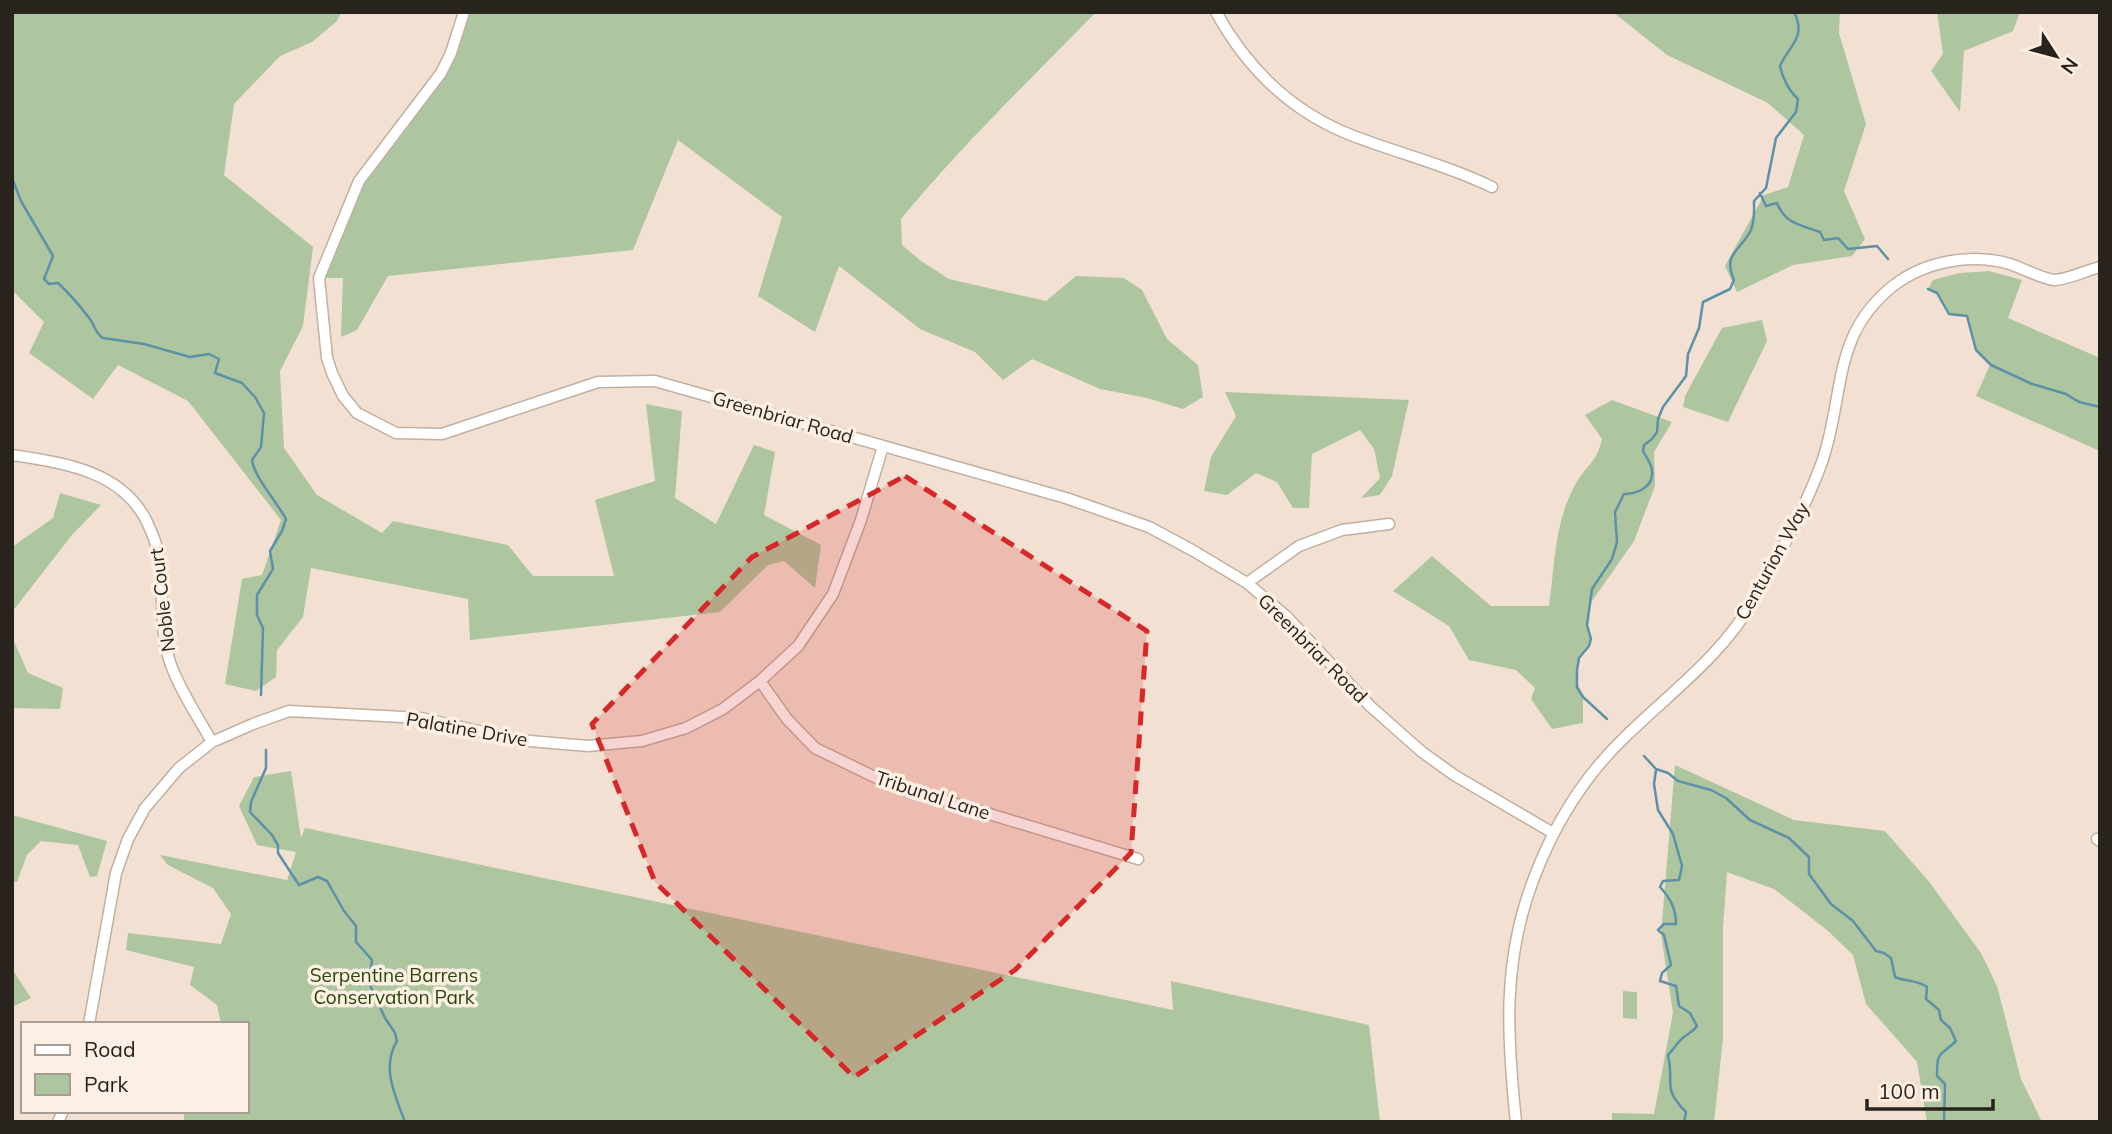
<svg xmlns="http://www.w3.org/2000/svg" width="2112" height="1134" viewBox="0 0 2112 1134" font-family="Mulish,sans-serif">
  <rect width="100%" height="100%" fill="#f2e1d2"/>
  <path fill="#adc69f" d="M12,12H342L336,22L312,42L280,56L234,104L224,175L313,247L303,326L280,371L284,448L317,495L382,533L393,521L508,545L533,576H614L595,500L655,481L646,404L682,411L675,498L716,524L754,445L775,452L764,515L821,545L815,588L784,561L768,565L720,612L470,640L468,599L311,568L303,617L277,650L276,677L256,691L225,684L242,579L262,575L281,520L188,401L118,365L93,399L29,353L44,322L12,290Z
    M464,12H1096C1030,80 961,146 901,219L902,245L921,261L949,279L1046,301L1076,276L1124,278L1142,290L1167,339L1198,365L1203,397L1183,409L1147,398L1100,389L1032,359L1003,380L975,352L920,329L839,266L815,332L758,296L782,217L678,140L633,250L388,276L357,330L341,337L343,278H319L359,181L437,71Z
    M1613,12H1840L1839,33L1866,124L1844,191L1865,239L1852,256L1793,265L1737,292L1725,266L1764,195L1788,187L1804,135L1768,103L1667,55Z
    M1937,12H2020L2013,31L1964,51L1960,112L1931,71L1943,54Z
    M1989,271L2022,280L2008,318L2100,358V451L1976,396L1990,365L1976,350L1967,316L1949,314L1937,294L1928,289L1933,280L1960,273Z
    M1762,320L1767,341L1728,422L1683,407L1685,396L1722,328Z
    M1225,392L1409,400L1392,476L1380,495L1361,498L1380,478L1374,449L1360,430L1312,454L1309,508H1293L1277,482L1256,473L1227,495L1204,491L1211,457L1236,416Z
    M1612,400L1672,422L1654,452L1655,486L1634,541L1590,604L1587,625L1591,639L1589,646L1579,658L1577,670V687L1583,697V723L1552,729L1531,699L1535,688L1516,670L1469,660L1449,626L1393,591L1432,556L1491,606H1549C1555,565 1554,523 1575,485C1585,466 1597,463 1602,439L1585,415Z
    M60,493L101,505L72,535L12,612V547L53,518Z
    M12,637L28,673L63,688L60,709L12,708Z
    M1675,765L1794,820L1885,831L1930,883L1981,953L1997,986L2021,1079L2042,1122H1927L1917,1062L1866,1004L1853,955L1827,930L1774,889L1727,872L1723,927V1039L1714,1122H1612V1113L1654,1114L1673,1013L1661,934Z
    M291,771L301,838L305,828L1173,1010L1171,981L1369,1025L1380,1122H184V1111H247V1024H221L217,1005L190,985L194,967L126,950L128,933L221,944L231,914L213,888L168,865L160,855L287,880L296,852L257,845L239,806L254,777Z
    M12,815L107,841L97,876L90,877L78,845L41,841L27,855L17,882L12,881Z
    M12,969L31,998L12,1007Z
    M1623,991L1637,992V1019L1623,1018Z"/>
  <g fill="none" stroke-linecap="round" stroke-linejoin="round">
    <path stroke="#5c91a8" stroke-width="2.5" d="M12,178L21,201L53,256L44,279L49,284L58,283C70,294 80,306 90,319C95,326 95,333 103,338L144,344L190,357L209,354L219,359L215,373L242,383L255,397L264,413L261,447L252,460C254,477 277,502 286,519L282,531L270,551L273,569L257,595V615L263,628L261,695
      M1760,193L1766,206L1777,203C1785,224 1801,225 1820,232L1824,240L1838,238L1848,249L1877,246L1888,259
      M1928,289L1937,293L1949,314L1967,316L1976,350L1991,365L2032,384L2066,394L2079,402L2100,407
      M1607,719L1583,697L1577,687V670L1579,658L1589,646L1591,639L1587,625L1592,589L1612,559L1617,542L1615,512L1624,494C1637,494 1654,487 1652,471C1652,464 1646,457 1643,451L1644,445L1652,439L1657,432L1658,419L1663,407L1686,376L1688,354L1699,328L1703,302L1730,289L1734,280C1722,253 1741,251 1751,230C1755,220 1754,211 1754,201L1766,188L1776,138L1796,112L1798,99C1789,91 1782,77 1780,66C1789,45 1807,38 1794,12
      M266,750V768L251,802L250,812L272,835L278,845V853L299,885L318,877L327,881L344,911L356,926V942L372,960L369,983L385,1018L395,1033L397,1041C381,1067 395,1095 405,1122
      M1644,756L1656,769L1668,773L1678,781L1711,790L1726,798L1750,820L1789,838L1809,857V874L1831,904L1853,921L1876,951L1884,953L1891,958L1895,977C1906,982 1916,979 1927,987L1926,999L1939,1010L1941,1020L1950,1028L1956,1041C1940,1057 1937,1049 1937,1076L1945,1084L1944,1122
      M1656,770L1654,784L1658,810L1673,834L1682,866L1679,880L1663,881L1660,887C1670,898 1676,908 1676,924H1664L1658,930L1664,935L1671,965L1662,973L1660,981L1676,986L1679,1006L1690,1013L1697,1026C1693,1032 1689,1033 1684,1037C1678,1041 1674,1049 1668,1055C1675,1084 1661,1087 1686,1112L1684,1122"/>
    <defs>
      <path id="minor" d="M464,12L451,53L441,73L359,181L319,278L327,358L332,373L343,396L357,413L396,433L442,434L598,382L655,381L1066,498L1149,527L1192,550L1247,583L1286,616L1370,706L1422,752L1454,775L1553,833
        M1216,12C1248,70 1294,114 1356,137C1401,154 1449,166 1492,187
        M12,455C63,463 120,470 146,520C152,533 158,546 160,561C164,594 159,629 170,662C178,687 199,719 212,742
        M1247,583L1299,546L1342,530L1389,524
        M760,681L787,719L815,748L887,783L1138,859
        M2097,839L2100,841
        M89,1024L116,873L128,839L145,808L179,768L212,742L253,724L289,711L421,718L518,740L588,746L642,741L686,728L723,709L760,681L798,646L833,594L861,520L883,446
        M58,1122L63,1111
        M1516,1122C1507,1036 1502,961 1534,878C1554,825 1585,775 1626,736C1671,692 1723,655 1754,599C1779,555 1805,509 1822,462C1845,396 1831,335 1893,286C1925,261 1971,253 2010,264C2022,268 2043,279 2054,280C2066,280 2088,270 2100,267"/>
    </defs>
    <use href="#minor" stroke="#c0b0a2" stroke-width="13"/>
    <use href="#minor" stroke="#fff" stroke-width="10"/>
  </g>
  <path fill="#d62828" fill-opacity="0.2" stroke="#d62828" stroke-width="5" stroke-dasharray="14 9" stroke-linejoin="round" d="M905,476L1147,631L1131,853L1015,970L854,1077L655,882L592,724L752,557Z"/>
  <g text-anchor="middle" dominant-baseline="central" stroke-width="7" stroke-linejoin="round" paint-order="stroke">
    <g font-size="19" fill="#29231d" stroke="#fdefe3">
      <text transform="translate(783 417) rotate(16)">Greenbriar Road</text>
      <text transform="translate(1772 561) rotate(-61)">Centurion Way</text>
      <text transform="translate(162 600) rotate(-97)">Noble Court</text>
      <text transform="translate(1313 648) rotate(45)">Greenbriar Road</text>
      <text transform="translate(467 729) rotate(10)">Palatine Drive</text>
      <text transform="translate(933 795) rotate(18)">Tribunal Lane</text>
    </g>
    <g font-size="19" fill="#264708" stroke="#fdefe3">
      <text x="394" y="975">Serpentine Barrens<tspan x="394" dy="22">Conservation Park</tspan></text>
    </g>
  </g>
  <rect width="2112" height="1134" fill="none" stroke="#29231d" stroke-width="28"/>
  <rect x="21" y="1022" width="228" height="91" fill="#fdefe3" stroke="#a89d94" stroke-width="2"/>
  <rect x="35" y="1045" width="35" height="10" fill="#ffffff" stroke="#a89d94" stroke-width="2"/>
  <text x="84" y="1057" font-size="21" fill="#29231d">Road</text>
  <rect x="35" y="1074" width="35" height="21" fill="#adc69f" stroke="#a89d94" stroke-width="2"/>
  <text x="84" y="1092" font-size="21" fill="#29231d">Park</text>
  <g transform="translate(2056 56) rotate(126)" stroke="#fdefe3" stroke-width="5" paint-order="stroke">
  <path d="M0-5L12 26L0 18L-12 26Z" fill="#29231d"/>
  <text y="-10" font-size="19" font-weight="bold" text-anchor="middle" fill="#29231d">N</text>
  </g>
  <path d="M1867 1099v10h126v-10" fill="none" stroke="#29231d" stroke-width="3.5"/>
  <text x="1878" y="1099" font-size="21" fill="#29231d" stroke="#fdefe3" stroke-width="5" paint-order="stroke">100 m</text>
</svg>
